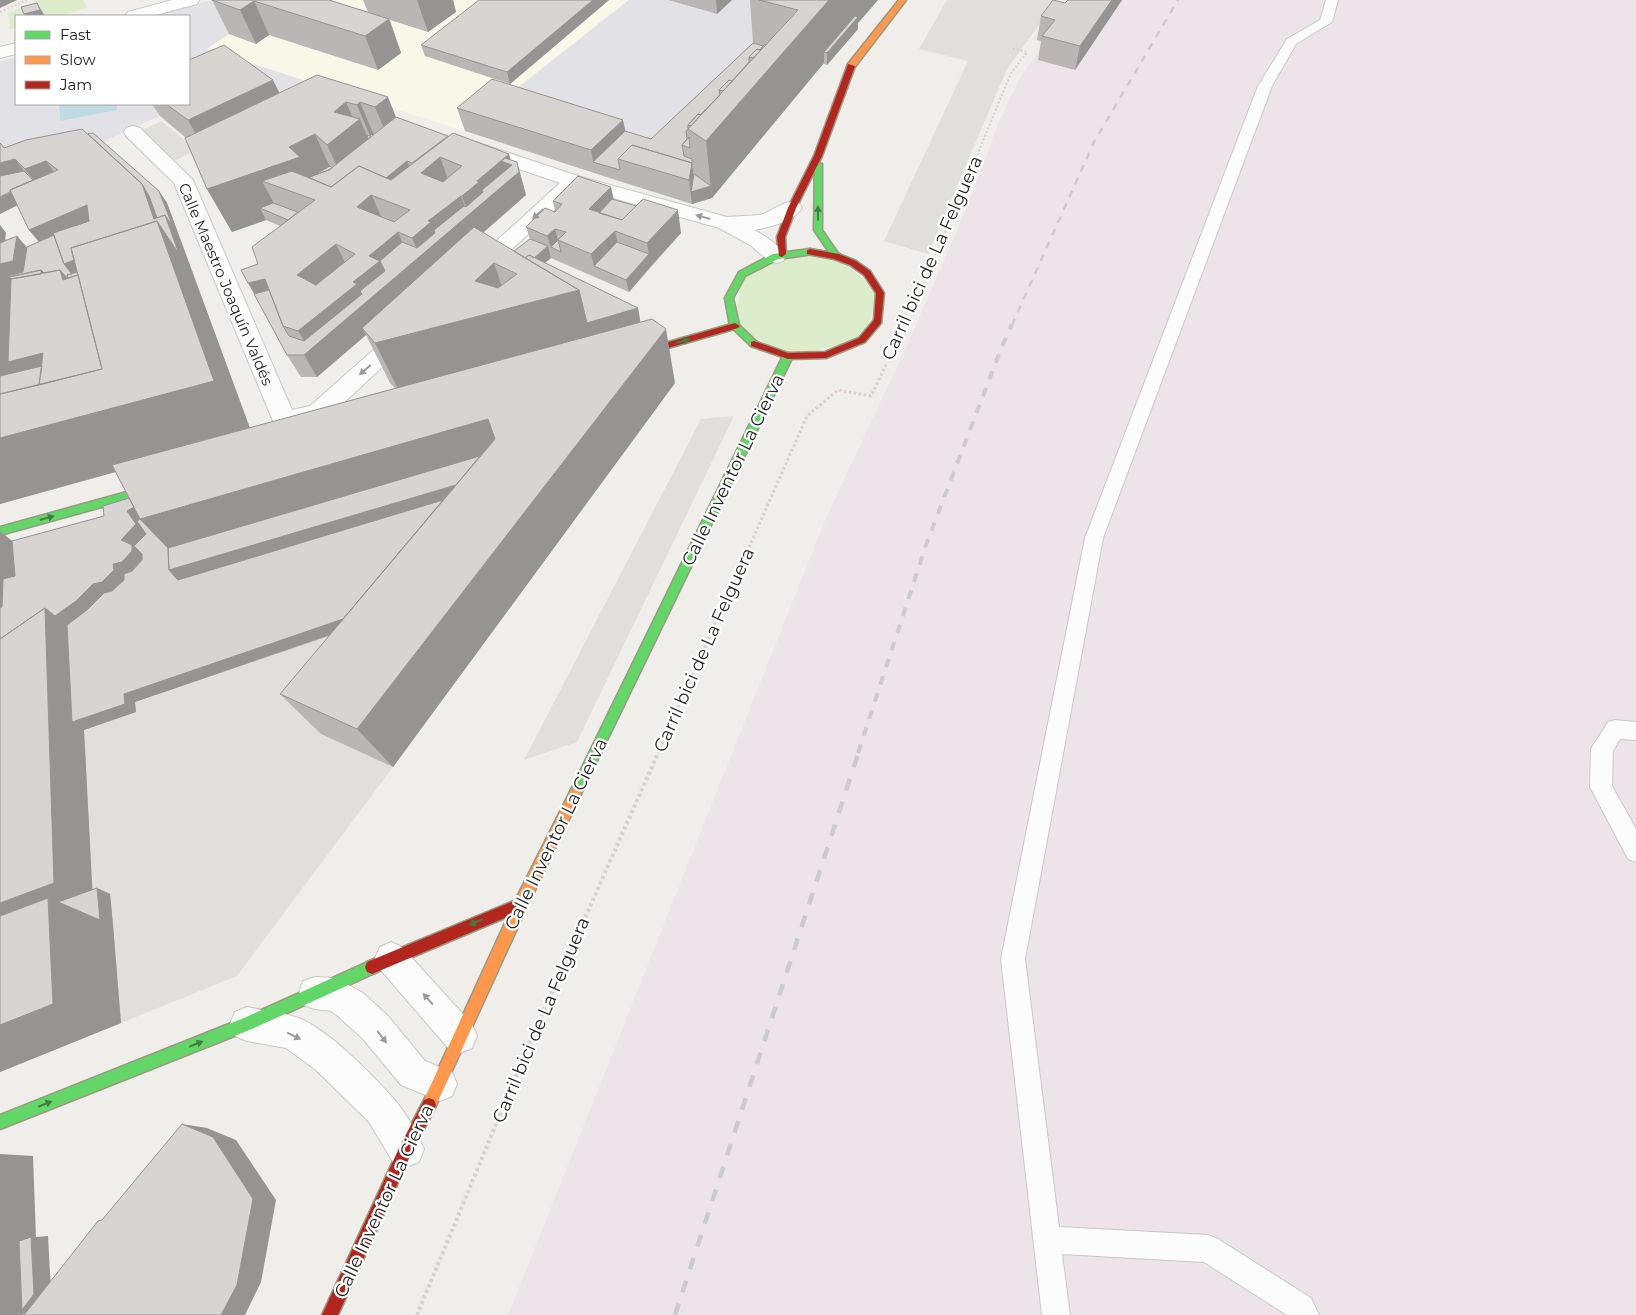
<svg xmlns="http://www.w3.org/2000/svg" width="1636" height="1315" viewBox="0 0 1636 1315" font-family="Montserrat,sans-serif">
  <rect width="100%" height="100%" fill="#f0eeeb"/>
  <path fill="#ede4e9" d="M1075,0H1636V1315H508L826,518L908,343L971,198L997,126L1020,78L1044,44L1032,40L1046,20Z"/>
  <path fill="#f8f7e8" d="M282,0H629L498,103L465,131L205,49Z"/>
  <path fill="#ddeccb" d="M38,0H84L87,8L60,16H46L45,14L36,16H16V28L9,29L11,23L7,14Z
    M776,256H836L880,293L862,340L788,356L735,326L742,274Z"/>
  <path fill="#e0dfde" d="M947,0H1057L1007,69L928,254L884,241L968,61L919,49Z
    M161,121L197,150L174,161L139,132Z
    M734,416L577,742L524,760L701,419Z
    M394,613L321,734L393,767L237,976L121,1023L113,925L93,900L84,730L136,712L135,702Z"/>
  <path fill="#e2e1e5" d="M212,0H232L265,11L206,49L303,80L274,102L189,103V16H155Z
    M629,0H667L717,14L732,0H776L777,31L653,151L498,103Z
    M16,57V104H59L60,120L117,110V104H186L108,139L101,145L0,165V62Z"/>
  <path fill="#bfdbe3" d="M59,104H117V110L60,121Z"/>
  <g fill="none" stroke-linecap="round" stroke-linejoin="round">
    <defs>
      <path id="lane" d="M1326,0H1338L1332,22L1296,44L1272,86L1103,538L1025,959L1059,1227L1208,1235L1218,1239L1311,1298L1319,1315H1287L1204,1262L1062,1254L1070,1315H1042L1001,959L1085,538L1258,86L1287,39L1320,20Z
        M1615,720L1636,722V740L1620,739L1613,751L1612,786L1636,829V862L1628,859L1590,787L1591,749L1608,722Z"/>
      <path id="street" d="M172,0H199L197,4L152,16H125L128,12Z
        M16,43V54L0,58V47Z
        M133,126L140,128L193,180L292,410L310,406L398,328L406,325L414,328L417,333L414,338L326,419L299,427L302,433L298,439L290,442L282,439L278,433L174,183L126,136L124,132L126,128Z
        M476,142L581,177L727,217L761,215L785,203L792,202L799,203L802,208C793,222 770,227 754,230C766,236 779,245 786,256L783,261L776,263L769,261L750,245L719,228L578,188L483,276L476,278L469,276L465,271L469,266L560,183L469,152L466,148L469,144Z
        M391,942L402,947L472,1024L477,1036L472,1048L460,1053L448,1048L380,969L375,958L380,947Z
        M315,977L336,978L363,993L388,1016L425,1061L452,1072L457,1084L452,1096L440,1101L401,1085L364,1040L339,1017L331,1011L315,1009L303,1005L299,993L303,981Z
        M247,1007C265,1011 286,1012 303,1020C331,1033 371,1073 392,1097C405,1111 416,1131 424,1149L419,1162L406,1167L393,1162L369,1122L316,1070L286,1048L247,1041L235,1036L230,1024L235,1012Z"/>
      <path id="fast" d="M815,162L822,164V230L840,256L836,259L833,258L814,230Z
        M810,249L813,250V254L778,259L745,276L733,298L739,325L759,344L754,347L751,346L730,326L725,298L739,272L773,254Z
        M788,353L793,356L579,798L575,800L571,798L569,794L571,790L783,356Z
        M163,482L168,486L167,489L0,535V527Z
        M372,960L377,962L379,967L377,972L252,1029L0,1129V1115L244,1018Z"/>
      <path id="slow" d="M899,0H906L854,68H848V64Z
        M575,788L579,790L581,794L526,909L434,1110L429,1112L424,1110L422,1105L424,1100L516,899L571,790Z"/>
      <path id="jam" d="M848,64L855,66L822,156L796,208L785,237L786,254L782,257L779,256L777,237L788,208L814,156Z
        M810,249L839,254L856,261L870,271L884,293L881,323L865,342L826,358L788,359L751,346V342L754,341L788,353L825,352L859,338L874,320L876,293L864,275L850,265L834,259L807,254V250Z
        M735,323L740,326L738,328L633,358L628,355L630,353Z
        M521,898L526,899L527,904L526,909L372,974L367,972L365,967L367,962Z
        M429,1098L434,1100L436,1105L434,1110L411,1154L338,1315H322L401,1144L424,1100Z"/>
    </defs>
    <use href="#lane" stroke="#c9c8c7" stroke-width="2"/>
    <use href="#street" stroke="#c9c8c7" stroke-width="2"/>
    <use href="#fast" stroke="#999a82" stroke-width="3"/>
    <use href="#slow" stroke="#999a82" stroke-width="3"/>
    <use href="#jam" stroke="#999a82" stroke-width="3"/>
    <path stroke="#dccecd" stroke-width="2" stroke-dasharray="2 2" stroke-linecap="butt" d="M0,12L27,0
      M916,303L1011,73L1027,52L1011,48"/>
    <path stroke="#dccecd" stroke-width="3" stroke-dasharray="2.5 2.5" stroke-linecap="butt" d="M658,753L807,416L838,390L871,396L886,365"/>
    <path stroke="#dccecd" stroke-width="4" stroke-dasharray="3 3" stroke-linecap="butt" d="M417,1315L533,1035L659,751"/>
    <use href="#lane" fill="#fdfcfc" fill-rule="evenodd"/>
    <use href="#street" fill="#fdfcfc" fill-rule="evenodd"/>
    <use href="#fast" fill="#63d668" fill-rule="evenodd"/>
    <use href="#slow" fill="#ff974d" fill-rule="evenodd"/>
    <use href="#jam" fill="#b3261e" fill-rule="evenodd"/>
    <path stroke="#ccc" stroke-width="2.5" stroke-dasharray="7 7" stroke-linecap="butt" d="M1012,325L1094,142L1178,0"/>
    <path stroke="#ccc" stroke-width="4" stroke-dasharray="9 9" stroke-linecap="butt" d="M858,753L926,545L999,354L1012,324"/>
    <path stroke="#ccc" stroke-width="4.5" stroke-dasharray="12 12" stroke-linecap="butt" d="M675,1315L859,751"/>
  </g>
  <path fill="#b9b6b5" d="M212,0H329L368,12L363,0H453L456,12L428,32L390,20L401,53L378,70L269,35L256,44L229,34Z
    M609,0L510,84L425,56L421,45Z
    M668,0H732L717,14Z
    M750,0H878L858,23V29L827,65L824,64V63L815,72L712,198L692,204L622,182L465,131L457,108L625,131L651,139L753,43Z
    M1068,0H1122L1075,70L1038,60L1041,41L1037,40L1041,16L1065,3Z
    M317,75L396,117L517,162L526,195L483,233L514,251L530,239L526,227L555,212L553,201L611,187L613,200L681,233L629,292L551,258L545,263L638,308L640,322L675,383L393,767L321,734L280,694L329,636L135,702L136,712L84,730L92,890L97,888L110,894L113,925L121,1023L0,1072V531L12,541L104,516L129,498L116,472L0,504V225L6,233L5,239L6,240L17,236L27,247L39,242L17,205L0,214L4,148L88,134L159,191L167,203L250,428L395,388L390,383L366,335L317,377H301L287,355L248,283L258,264L280,226L266,220L232,232L207,189L186,138L160,116L152,104H189L280,93Z"/>
  <path fill="#969493" fill-rule="evenodd" d="M0,0H17L0,8Z
    M417,0H453L456,12L428,32Z
    M593,0H609L510,84L507,72Z
    M716,0H732L717,14Z
    M829,0H878L858,23V29L827,65V53L824,52V63L712,198L706,141Z
    M1112,0H1122L1075,70L1080,46Z
    M254,1L269,35L256,44L240,10Z
    M37,3L45,16H25L24,14Z
    M389,19L401,53L378,70L365,36Z
    M273,80L290,114L207,154L188,120Z
    M388,97L405,140L393,150L375,107Z
    M346,102L355,123L360,119L373,151L347,188L327,145L334,112Z
    M360,102L378,145L375,148L357,105Z
    M623,120L628,143L593,162L591,150Z
    M315,134L335,178L262,181L280,215L260,208L266,220L232,232L207,189Z
    M90,141L98,153L48,163L46,161L62,183L66,181L74,193L28,213L20,204L0,214V163L13,160L34,152ZM15,159L25,169L42,191L20,201L13,191L6,195V189L33,183Z
    M456,143L462,166L440,157L452,191L421,173Z
    M509,154L515,175L517,162L526,195L367,334L362,328L366,335L317,377L304,355L310,350L298,331L353,282L369,256L398,232L411,264L420,256L412,238L428,221L461,196L468,216L469,215L462,196L477,181Z
    M407,161L416,185L379,183Z
    M692,163L695,186H711L712,198L692,204L689,180Z
    M364,177L386,228L347,221Z
    M142,184L165,215L159,191L167,203L252,434L0,504V225L6,233L5,239L10,245L17,236L36,259L41,270L63,280L48,253L29,230L87,205L154,219Z
    M611,187L616,210L591,221L589,209Z
    M678,210L681,233L651,266L647,243Z
    M555,229L564,263L561,252L551,247L547,236Z
    M615,231L620,254L594,266L591,254Z
    M336,244L352,277L315,308L297,275Z
    M548,246L551,258L538,268L530,261Z
    M649,254L651,266L629,292L626,280Z
    M494,263L509,308L579,290L638,308L642,331L402,397L375,343L475,281Z
    M265,279L285,327L268,316L248,283Z
    M666,329L675,383L393,767L357,729Z
    M488,419L510,471L394,613L135,702L136,712L84,730L93,900L97,888L110,894L113,925L121,1023L0,1072V654L45,608L113,564L121,540L127,511L143,501Z
    M0,531L24,551L0,634Z
    M182,1124L207,1128L236,1140L276,1200L261,1282L245,1315H221Z
    M0,1154L33,1156L36,1237L48,1236L51,1292L39,1308L22,1315H0Z"/>
  <path fill="#d7d4d2" stroke="#969493" fill-rule="evenodd" d="M212,0H329L389,19L365,36L254,1L240,10Z
    M479,0H593L507,72L421,45Z
    M759,0H829L706,141L688,129L798,10Z
    M1053,0L1065,3L1068,0H1112L1080,46L1042,36L1055,20L1041,16Z
    M37,3L40,10L24,14L21,7Z
    M855,16L858,17L827,53L824,52Z
    M753,43L763,46L760,50L757,49L749,57V62L732,81L729,80L719,90L720,95L701,115L698,114L688,125V129L686,131L687,139L682,145L684,156L692,159V163L632,145L618,159L620,170L593,162L625,131L651,139Z
    M765,44L766,45L753,58L749,57L757,49L760,50Z
    M224,45L273,80L188,120L166,104H189V60Z
    M317,75L388,97L375,107L360,102L357,105L346,102L334,112L360,119L327,145L315,134L289,147L300,157L207,189L185,138Z
    M735,78L723,91L719,90L729,80L732,81Z
    M492,79L623,120L591,150L457,108Z
    M705,110L691,126L688,125L698,114L701,115Z
    M396,117L448,136L412,163L407,161L386,178L359,166L331,187L308,177L329,170Z
    M82,129L142,184L154,219L165,215L179,254L157,221L71,248L74,260L64,264L53,233L89,221L87,205L29,230L10,190L58,170L46,161L25,169L15,159L0,163V143L4,148L26,140Z
    M93,133L159,191L173,227L165,215L157,218L149,196L142,184L88,134Z
    M453,133L509,154L477,181L479,182L462,196H461L428,221L431,222L412,238L398,232L369,256L380,261L353,282L357,284L298,331L283,326L265,279L248,283L241,270L258,264L252,247L315,200L262,181L292,171L331,187L359,166L391,180ZM440,157L462,166L443,182L421,173ZM371,195L410,210L394,222L357,207ZM336,244L355,254L316,285L297,275Z
    M372,134L373,135L368,139L367,135L370,136Z
    M689,137L690,148L682,145Z
    M632,145L692,163L689,180L618,159Z
    M505,158L517,162L519,172L304,355H287L254,294L269,290L283,326L289,336L304,341L362,294L360,291L385,271L380,261L402,242L417,248L435,233L434,230L464,206L466,207L483,192L482,190L512,165L501,161Z
    M330,166L332,168L329,170L310,177Z
    M24,171L33,180L10,190V192L0,197V176Z
    M694,174L711,186L691,192Z
    M578,176L611,187L589,209L622,220L643,199L678,210L647,243L615,231L591,254L558,240L566,232L555,229L547,236L526,227L545,208L555,212L562,204L553,201Z
    M612,199L636,206L622,220L599,213Z
    M273,203L298,212L288,220L260,208Z
    M89,220V221L74,226Z
    M157,221L214,381L0,438V394L102,369L71,248Z
    M474,227L579,290L375,343L362,328ZM494,263L517,274L498,288L475,281Z
    M54,235L64,264L72,274L67,275L68,278H67L60,270L44,273L41,270L9,277L8,276L23,272L27,247Z
    M17,236L13,261L0,264V243Z
    M530,239L548,246L534,258L529,255L525,258L514,251Z
    M558,240L561,252L551,247Z
    M617,242L649,254L626,280L594,266Z
    M529,255L638,308L587,323L579,290L525,258Z
    M41,270V274L11,279L9,277Z
    M60,270L63,280L78,275L102,369L39,385L43,353L8,362L11,279Z
    M77,272L78,275L68,278L67,275Z
    M652,319L666,329L357,729L280,694L495,439L488,419L140,519L112,465Z
    M42,366L39,385L0,394V376Z
    M480,456L456,485L169,570L168,548Z
    M129,498L134,507L127,511L136,524L121,540L132,545V551L122,562L113,564L114,570L102,582L93,584L76,601L55,616L45,608L0,639V608L2,607L3,579L15,576L12,541L104,516L103,506Z
    M443,500L343,619L124,694L125,704L72,722L67,625L87,610L104,593L112,591L124,580V574L132,571L142,560V554L134,546L146,534L137,521L140,519L168,548L169,570L178,580Z
    M45,608L54,883L0,903V639Z
    M97,888L100,920L58,902Z
    M48,898L53,1004L0,1025V916Z
    M182,1124L213,1137L253,1199L237,1285L221,1315H24L98,1221L102,1220Z
    M31,1237L34,1294L22,1310L19,1241Z"/>
  <defs><path id="oneway-solid" d="M-6-.8H1V-3.2L6.5 0L1 3.2V.8H-6Z" transform="scale(1.25)"/></defs>
  <g fill="#427c45">
    <use href="#oneway-solid" transform="translate(818 213) rotate(-90)"/>
    <use href="#oneway-solid" transform="translate(683 341) rotate(-16)"/>
    <use href="#oneway-solid" transform="translate(47 518) rotate(-16)"/>
    <use href="#oneway-solid" transform="translate(476 922) rotate(157)"/>
    <use href="#oneway-solid" transform="translate(196 1044) rotate(-22)"/>
    <use href="#oneway-solid" transform="translate(45 1104) rotate(-22)"/>
  </g>
  <g fill="#9a9a9a">
    <use href="#oneway-solid" transform="translate(538 214) rotate(138)"/>
    <use href="#oneway-solid" transform="translate(703 217) rotate(-164)"/>
    <use href="#oneway-solid" transform="translate(365 370) rotate(139)"/>
    <use href="#oneway-solid" transform="translate(428 999) rotate(-131)"/>
    <use href="#oneway-solid" transform="translate(294 1036) rotate(26)"/>
    <use href="#oneway-solid" transform="translate(382 1037) rotate(52)"/>
  </g>
  <g text-anchor="middle" dominant-baseline="central" stroke-width="4.5" stroke-linejoin="round" paint-order="stroke">
    <g font-size="15" fill="#222" stroke="#fff">
      <text transform="translate(226 284) rotate(67)">Calle Maestro Joaquín Valdés</text>
    </g>
    <g font-size="18" fill="#222" stroke="#fff">
      <text transform="translate(932 258) rotate(-66)">Carril bici de La Felguera</text>
      <text transform="translate(733 470) rotate(-64)">Calle Inventor La Cierva</text>
      <text transform="translate(704 650) rotate(-66)">Carril bici de La Felguera</text>
      <text transform="translate(556 834) rotate(-64)">Calle Inventor La Cierva</text>
      <text transform="translate(541 1020) rotate(-67)">Carril bici de La Felguera</text>
      <text transform="translate(384 1201) rotate(-65)">Calle Inventor La Cierva</text>
    </g>
  </g>
  <rect x="15" y="15" width="175" height="90" fill="#ffffff" stroke="#a7a7a7"/>
  <rect x="25" y="31" width="25" height="8" fill="#63d668" stroke="#a7a7a7"/>
  <text x="60" y="40" font-size="15" fill="#222222">Fast</text>
  <rect x="25" y="56" width="25" height="8" fill="#ff974d" stroke="#a7a7a7"/>
  <text x="60" y="65" font-size="15" fill="#222222">Slow</text>
  <rect x="25" y="81" width="25" height="8" fill="#b3261e" stroke="#a7a7a7"/>
  <text x="60" y="90" font-size="15" fill="#222222">Jam</text>
</svg>
